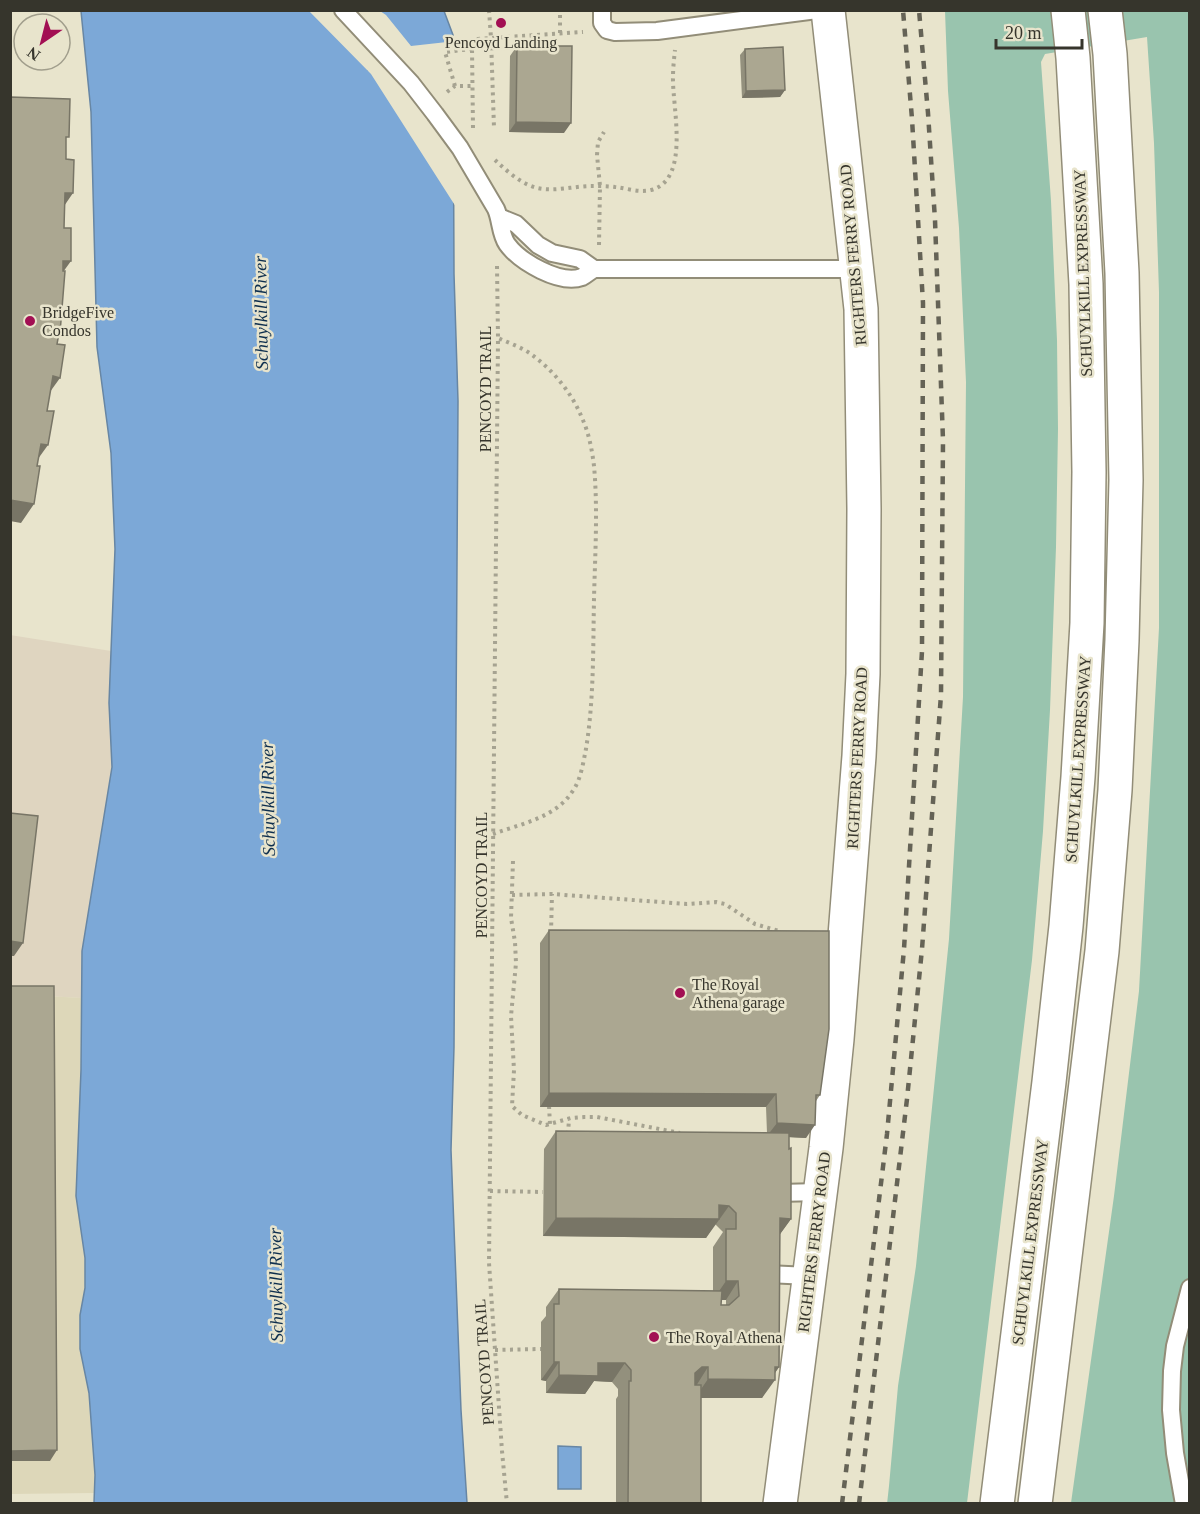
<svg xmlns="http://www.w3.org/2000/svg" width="1200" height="1514" viewBox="0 0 1200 1514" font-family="Georgia,serif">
  <rect width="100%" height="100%" fill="#e8e4cc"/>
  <path fill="#dfd5c0" d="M10,635L111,651L109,703L112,767L82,951V998L11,994Z"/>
  <path fill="#ddd7b9" d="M10,994L82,998L81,1070L76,1196L85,1258V1288L80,1315V1349L89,1393L95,1475L94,1493L11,1494Z"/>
  <path fill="#99c4ae" d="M945,11H1189V1503H1071L1114,1196L1139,991L1159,628V292L1154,143L1147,37L1045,54L1041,62L1051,201L1057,340L1058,429L1056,547L1050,710L1043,831L1032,960L967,1503L887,1504L889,1486L898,1386L916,1266L949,939L963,697L966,382L959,228L948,91Z"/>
  <path fill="#7ca8d7" stroke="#6786a4" stroke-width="1.5" d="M81,11H362L368,70L377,69L372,11H444L453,35L454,274L458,401L454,1047L451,1150L461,1410L467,1503H94L95,1475L89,1393L80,1349V1315L85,1288V1258L76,1196L81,1070L82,951L112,767L109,703L115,549L111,453L97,347L91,112Z
    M558,1446L581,1447V1489H558Z"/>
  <path fill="#e8e4cc" d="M365,10L370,67L374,66L369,10L380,11L386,15L411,46L456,41V207L371,74L309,11Z"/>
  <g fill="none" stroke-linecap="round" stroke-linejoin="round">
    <defs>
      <path id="service" d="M343,10L411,83L435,114L460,148L496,209C501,220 500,234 507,244C520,262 560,285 582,277C586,275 590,271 594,269
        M602,10V23L607,30L615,32L657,31L817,10
        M499,217L516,224L538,245L552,253L580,259L594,269H856
        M778,1193L820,1192
        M767,1274L809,1276
        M1184,1504L1175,1453L1171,1410L1172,1371L1175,1346L1190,1288"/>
      <path id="minor" d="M780,1504L826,1148L837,1039L859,756L863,674L864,509L861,309L828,10"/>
      <path id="motorway" d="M997,1504L1049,1082L1066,926L1078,777L1087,623L1089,472L1086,284L1073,58L1068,10
        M1035,1504L1102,951L1115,790L1122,640L1126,480L1122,273L1110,54L1105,10"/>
    </defs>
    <use href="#service" stroke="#928d78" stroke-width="20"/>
    <use href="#minor" stroke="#928d78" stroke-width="36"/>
    <use href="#motorway" stroke="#928d78" stroke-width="36"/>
    <path stroke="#a6a391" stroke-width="4" stroke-dasharray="3 4.5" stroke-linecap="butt" d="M489,10L491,38L494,128
      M560,33V10
      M455,86L445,52L472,49
      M447,92L455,86H473
      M473,128L472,48L478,39L583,32
      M495,160C507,171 521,184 537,188C554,192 574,186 592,186C599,186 607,186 615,187C626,188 639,193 651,190C691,180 672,106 673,77C673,68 674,59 675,50
      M599,245L600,186L597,155L598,142L604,132
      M497,266L498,338L489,1263L502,1451L507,1504
      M493,834C520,824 555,818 572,792C581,780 583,763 586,749C594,699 593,649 594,599C595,555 598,510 594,466C592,450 589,433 582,418C572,393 553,370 531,354C521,347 509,343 498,338
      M513,861L511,918L515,942L516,963L511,1016L514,1070L512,1106L522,1115L546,1125L571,1118L584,1117H597L680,1133
      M512,895L552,894L687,904L716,902L725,904L755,924L779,931
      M551,933L552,894
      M549,1106L550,1124
      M568,1134L569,1119
      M490,1191L543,1192
      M495,1350L541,1349"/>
    <use href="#service" stroke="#fff" stroke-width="16"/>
    <use href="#minor" stroke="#fff" stroke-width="33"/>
    <use href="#motorway" stroke="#fff" stroke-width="33"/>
    <path stroke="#656356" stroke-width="4.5" stroke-dasharray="8 8" stroke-linecap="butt" d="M842,1504L887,1134L904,949L922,651L923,303L912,119L903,10
      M859,1504L907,1099L922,949L941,695L943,440L935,220L928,113L919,10"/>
  </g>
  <path fill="#93907d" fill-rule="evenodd" d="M517,46L564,133L509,132L510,56Z
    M745,49L785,90L780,97L742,98L740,55Z
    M549,930L820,1095L816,1101L806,1138L789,1137L791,1219L780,1234L779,1367L775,1373L762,1398H701V1503H616V1399L618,1396V1389L612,1382L594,1381L585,1394L546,1393V1381L541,1380V1322L546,1316V1307L559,1289L713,1291V1247L723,1232L715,1224L706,1238L543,1236L544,1149L556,1131L767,1133L766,1107H540V943ZM721,1300H726V1305H721Z"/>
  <path fill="#787566" d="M785,90L780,97L742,98L746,91Z
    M516,122L571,123L564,133L509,132Z
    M65,193H73L60,212Z
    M63,261H71L58,279Z
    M53,376L60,378L47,396Z
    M41,444L48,445L35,463Z
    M10,500L34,504L21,523L10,521Z
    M10,941L23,943L14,956H10Z
    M549,1093L776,1094L766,1107H540Z
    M777,1123L815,1125L806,1138L767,1136Z
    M719,1205L729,1206L706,1238L543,1236L556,1218Z
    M780,1218L791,1219L778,1237Z
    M726,1281H738L726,1300H713Z
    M554,1362H559L546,1381L541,1380Z
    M598,1363H625L612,1382L594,1381L585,1394L546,1393L559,1375Z
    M702,1367H708L696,1386H689L695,1373Z
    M775,1367H779L770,1380H775L762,1398H695L708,1379Z
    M57,1450L50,1461H10V1451Z"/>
  <path fill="#aba791" stroke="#787566" stroke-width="1.5" d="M517,46H572L571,123L516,122Z
    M783,47L785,90L746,91L745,49Z
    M10,97L70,99L69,137H66V159L74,160L73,193H65L64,228H71V261H63V271H65L60,333H59L57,344L65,345L60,378L53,376L47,411H54L48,445L41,444L37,466H40L34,504L10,500Z
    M10,813L38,816L23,943L10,941Z
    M549,930L829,931V1029L820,1095H816L815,1125L777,1123L776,1094L549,1093Z
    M10,986H54L57,1450L10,1451Z
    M556,1131L789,1133V1149L791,1148V1219L780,1218L779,1367H775V1380L708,1379V1367H702L695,1373V1385H701V1503H628L629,1381H631V1370L625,1363H598V1376L559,1375V1362H554V1304H559V1289L722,1291L721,1305H729L739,1296L738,1281H726V1229H736V1213L729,1206L719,1205V1219L556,1218Z"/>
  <g fill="#a20f53" stroke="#e8e4cc" stroke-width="2">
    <circle cx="501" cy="23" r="6"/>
    <circle cx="30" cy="321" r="6"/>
    <circle cx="680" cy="993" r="6"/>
    <circle cx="654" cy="1337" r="6"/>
  </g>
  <g text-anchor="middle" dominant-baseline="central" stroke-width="5" stroke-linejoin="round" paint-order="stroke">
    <g font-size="16" fill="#36352c" stroke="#e8e4cc" text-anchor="start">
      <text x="501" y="42" text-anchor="middle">Pencoyd Landing</text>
      <text x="42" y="312">BridgeFive<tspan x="42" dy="18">Condos</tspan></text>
      <text x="692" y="984">The Royal<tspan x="692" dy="18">Athena garage</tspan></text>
      <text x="666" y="1337">The Royal Athena</text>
    </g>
    <g font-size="16" fill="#36352c" stroke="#e8e4cc">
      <text transform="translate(853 255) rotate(-95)">RIGHTERS FERRY ROAD</text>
      <text transform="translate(1083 273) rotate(-92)">SCHUYLKILL EXPRESSWAY</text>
      <text transform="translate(485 389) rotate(-90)">PENCOYD TRAIL</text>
      <text transform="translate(857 758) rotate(-87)">RIGHTERS FERRY ROAD</text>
      <text transform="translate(1078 759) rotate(-86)">SCHUYLKILL EXPRESSWAY</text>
      <text transform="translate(481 875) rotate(-90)">PENCOYD TRAIL</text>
      <text transform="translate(814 1242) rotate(-83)">RIGHTERS FERRY ROAD</text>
      <text transform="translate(1030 1242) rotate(-83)">SCHUYLKILL EXPRESSWAY</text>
      <text transform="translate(484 1362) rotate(-94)">PENCOYD TRAIL</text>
    </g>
    <g font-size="18" font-style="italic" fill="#0e2f4e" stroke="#e8e4cc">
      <text transform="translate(261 313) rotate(-91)">Schuylkill River</text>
      <text transform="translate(268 799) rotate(-91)">Schuylkill River</text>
      <text transform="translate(276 1285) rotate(-91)">Schuylkill River</text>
    </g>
  </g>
  <rect width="1200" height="1514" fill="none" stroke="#36352c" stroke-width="24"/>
  <g transform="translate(42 42) rotate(215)"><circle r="28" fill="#e8e4cc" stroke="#a19e8c" stroke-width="1.5"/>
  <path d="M0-4.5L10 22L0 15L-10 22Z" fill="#a20f53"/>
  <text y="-9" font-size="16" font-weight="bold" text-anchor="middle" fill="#36352c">N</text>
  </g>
  <path d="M996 39v9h86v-9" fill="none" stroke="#36352c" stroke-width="3"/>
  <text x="1005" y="39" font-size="18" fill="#36352c" stroke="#e8e4cc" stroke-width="4.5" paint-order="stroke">20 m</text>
</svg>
